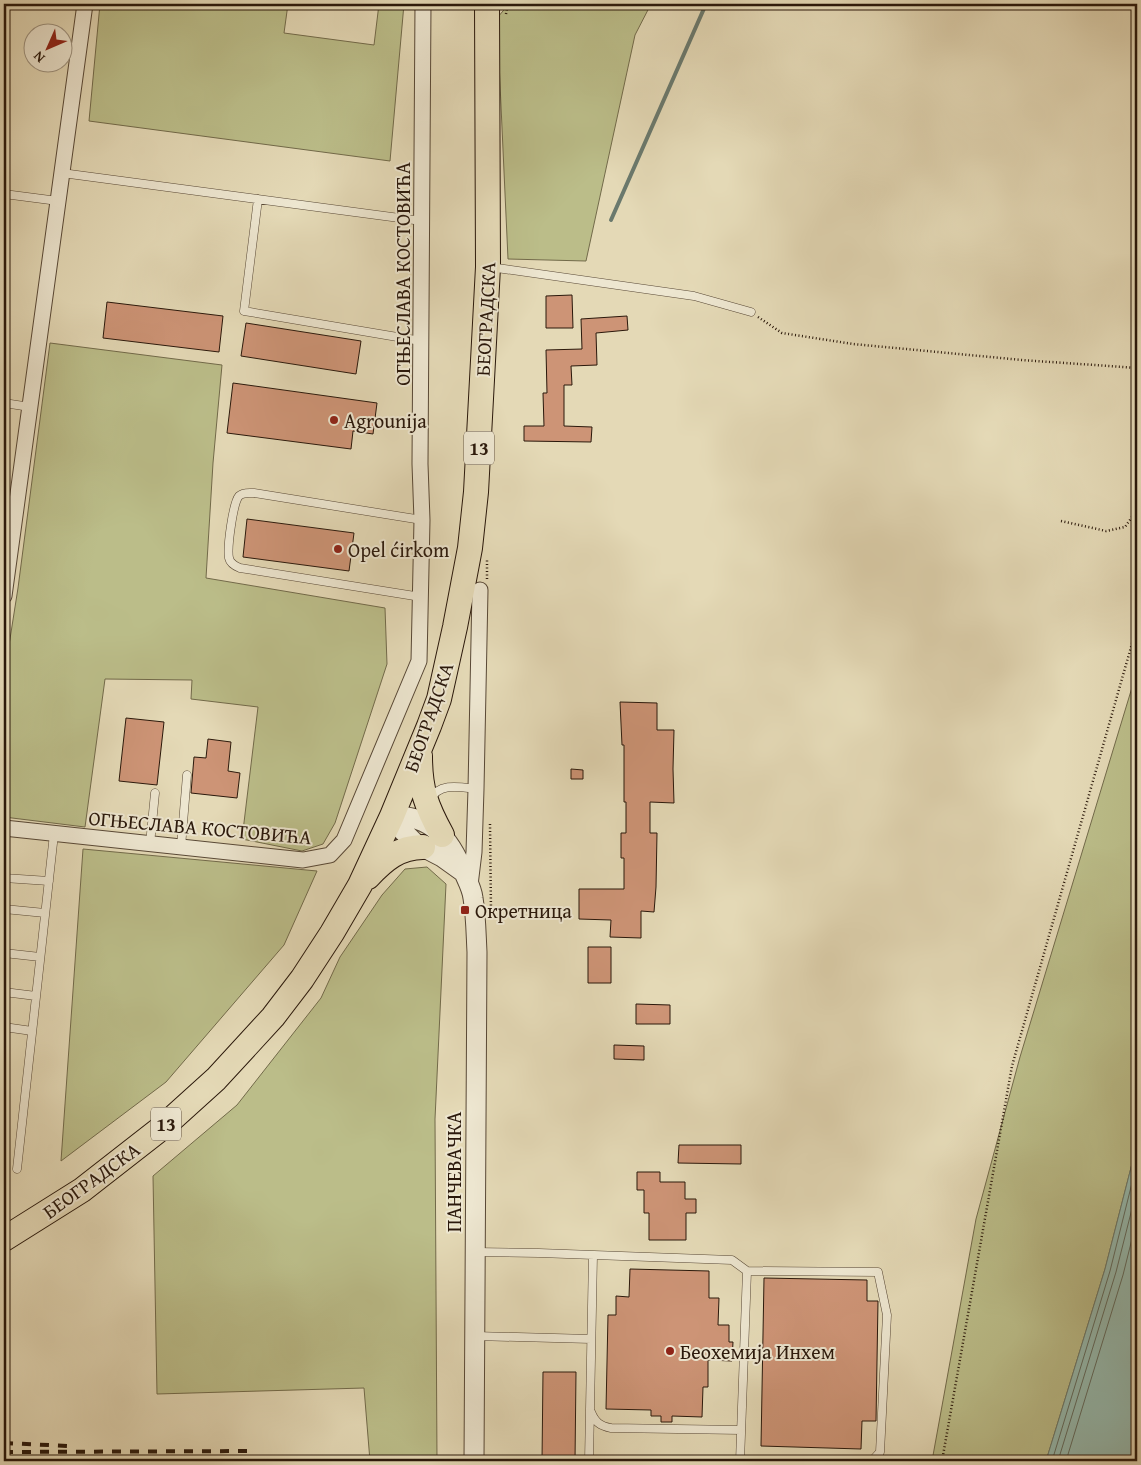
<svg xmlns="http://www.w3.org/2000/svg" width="1141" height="1465" viewBox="0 0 1141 1465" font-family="'Gentium Book Plus',serif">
  <rect width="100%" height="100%" fill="#e4d9b6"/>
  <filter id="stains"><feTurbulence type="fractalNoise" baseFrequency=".004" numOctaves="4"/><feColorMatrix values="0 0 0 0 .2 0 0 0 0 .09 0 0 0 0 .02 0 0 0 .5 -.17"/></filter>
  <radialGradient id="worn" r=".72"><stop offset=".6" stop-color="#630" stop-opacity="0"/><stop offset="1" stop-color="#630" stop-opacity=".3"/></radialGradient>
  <path fill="#bbbd89" stroke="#726a4a" d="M100,4H288L284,33L374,45L379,4H404L390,161L89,121Z
    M509,4H651L635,35L586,261L508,259L497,18Z
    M50,343L222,365L213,463L206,578L385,608L387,664L335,823L323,844L302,851L242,839L258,707L191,699L192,680L105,679L85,827L4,817V677L18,588Z
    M1137,671V1137L1132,1141L1135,1152L1105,1269L1046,1461H932L976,1219L1020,1057Z
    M83,849L317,871L284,945L166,1082L61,1161Z
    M427,867L446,884L435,1119L437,1461H370L364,1388L157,1394L153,1176L237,1105L321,998L340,957L382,895L405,869Z"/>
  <path fill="#95baaf" stroke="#6a796d" d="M1137,1137V1457L1136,1461H1046L1105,1269L1135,1152L1132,1141Z"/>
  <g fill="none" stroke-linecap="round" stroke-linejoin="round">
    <path stroke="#60695d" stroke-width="1" d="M1052,1461L1110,1271L1137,1163
      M1058,1461L1116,1272L1137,1189
      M1066,1461L1123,1275L1137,1219"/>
    <path stroke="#6a796d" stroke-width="4" d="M611,220L706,4"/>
  </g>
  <path fill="#cd9476" stroke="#2a180b" d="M572,295L573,328H546V296Z
    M107,302L223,316L219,352L103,338Z
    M627,316L628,330L596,333L597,365L571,366L572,385H564V426L592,427L591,442L524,441V426H544L543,393H547L546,350L582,349L581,319Z
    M246,323L361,341L356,374L241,356Z
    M233,383L377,403L373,434L353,431L351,449L227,433Z
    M247,519L354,533L349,571L243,557Z
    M620,702L657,703V730H674L673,769L674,803L650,802V833H657L656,887L654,912L641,911V938L610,937L611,920L579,919V889H624V858H621V833H626V802H624V745H622Z
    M126,718L164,722L157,785L119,781Z
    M208,739L231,742L228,771L240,773L237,798L191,793L194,757L206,758Z
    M571,769L583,770V779H571Z
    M588,947H611V983H588Z
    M636,1004L670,1005V1024H636Z
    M614,1045L644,1046V1060L614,1059Z
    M679,1145H741V1164L678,1163Z
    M637,1172H660V1182H685V1199H696V1213H686V1240H649V1213H644V1190H637Z
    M630,1269L709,1271V1298H719L718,1325H729V1342H733L732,1361L708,1360V1387H703L702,1417L672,1416V1422H661V1416H651V1410L606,1409L608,1315H616V1296L629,1297Z
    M764,1278L867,1280V1301H878L876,1421H862L861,1449L761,1446Z
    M543,1372H576L575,1461H542Z"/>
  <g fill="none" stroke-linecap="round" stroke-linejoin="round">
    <defs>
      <path id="service" d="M62,173L422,221
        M4,194L58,201
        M258,199L244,311L421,341
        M490,267L694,296L751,312
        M4,403L30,407
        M421,597L240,568C235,566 230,563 229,558C227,547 233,503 239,496C243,492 249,493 254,493L422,520
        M430,800C439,782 460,787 476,789
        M150,844L155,793
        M181,847L187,775
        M4,878L49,881
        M4,909L45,913
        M4,953L40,957
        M4,992L36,996
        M4,1027L32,1031
        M17,1169L54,834
        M475,1252L539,1253L732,1260L747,1271L878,1272L887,1315L880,1452L872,1461
        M475,1336L591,1339
        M591,1412C595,1422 600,1426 611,1428L741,1430
        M589,1461L593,1255
        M740,1461L747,1271"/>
      <path id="minor" d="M4,596L85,4
        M4,828L303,860L330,855L344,840L419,661L422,520L420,464L423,4
        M470,885L474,852L476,789L480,590"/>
      <path id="tertiary" d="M392,816C432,815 450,839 464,873C468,882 472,889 473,898C476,916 476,934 477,952L474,1461
        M392,816L399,827L415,843L442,857L463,872"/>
      <path id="primary" d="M420,756C420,789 426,806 442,835
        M368,877C384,860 399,847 423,847
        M4,1239L82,1190L164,1126L216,1079L273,1017L302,979L332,933L360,885L392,816L429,726L439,699L455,627L470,548L476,492L488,267L487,4"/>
    </defs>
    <use href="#service" stroke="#584836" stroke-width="9"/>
    <use href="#minor" stroke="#584836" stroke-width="17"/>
    <use href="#tertiary" stroke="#584836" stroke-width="21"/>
    <use href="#primary" stroke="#2a180b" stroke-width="26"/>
    <path stroke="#2a180b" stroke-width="2.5" stroke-dasharray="1 2.5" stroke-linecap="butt" d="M506,14L507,8L509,4
      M758,317L782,333L853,344L1022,360L1137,368
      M1061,521L1106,531L1125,527L1132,517L1137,484
      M487,579V559
      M490,824L491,911
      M942,1461L1012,1066L1137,626"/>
    <use href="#service" stroke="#ede6d0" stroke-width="8"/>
    <use href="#minor" stroke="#ede6d0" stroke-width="15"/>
    <use href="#tertiary" stroke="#ede6d0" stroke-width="19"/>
    <use href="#primary" stroke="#e4d9b6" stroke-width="24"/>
    <path stroke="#2a180b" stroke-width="4" stroke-dasharray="9 9" stroke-linecap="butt" d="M4,1443L69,1446
      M4,1452L255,1451"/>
  </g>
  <g fill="#8f2418" stroke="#ede6d0" stroke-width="2">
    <circle cx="334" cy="420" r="5"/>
    <circle cx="338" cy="549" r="5"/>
    <rect x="460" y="905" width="10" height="10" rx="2.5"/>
    <circle cx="670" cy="1351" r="5"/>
  </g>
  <g text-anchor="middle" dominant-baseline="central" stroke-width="4" stroke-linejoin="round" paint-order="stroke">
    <g fill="#ede6d0" stroke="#645646" stroke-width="1">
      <rect x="464" y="431.5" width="30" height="33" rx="4"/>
      <rect x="151" y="1107.5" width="30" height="33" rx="4"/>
    </g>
    <g font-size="19" font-weight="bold" fill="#2a180b">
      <text x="479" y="448">13</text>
      <text x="166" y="1124">13</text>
    </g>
    <g font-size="20" fill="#2a180b" stroke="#ede6d0">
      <text transform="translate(402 274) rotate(-90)">ОГЊЕСЛАВА КОСТОВИЋА</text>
      <text transform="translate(485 319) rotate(-87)">БЕОГРАДСКА</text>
      <text transform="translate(428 717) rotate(-71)">БЕОГРАДСКА</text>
      <text transform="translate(200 827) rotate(5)">ОГЊЕСЛАВА КОСТОВИЋА</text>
      <text transform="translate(453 1172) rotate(-90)">ПАНЧЕВАЧКА</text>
      <text transform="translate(91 1180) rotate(-36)">БЕОГРАДСКА</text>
    </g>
    <g font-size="20" fill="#2a180b" stroke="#ede6d0" text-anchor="start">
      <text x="344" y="420">Agrounija</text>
      <text x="348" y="549">Opel ćirkom</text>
      <text x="475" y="910">Окретница</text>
      <text x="680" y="1351">Беохемија Инхем</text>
    </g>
  </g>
  <rect width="1141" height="1465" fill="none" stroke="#e4d9b6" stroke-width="20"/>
  <rect x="5" y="5" width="1131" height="1455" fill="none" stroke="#2a180b" stroke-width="2.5"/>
  <rect x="10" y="10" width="1121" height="1445" fill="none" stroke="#2a180b"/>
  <g transform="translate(48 48) rotate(225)"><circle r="24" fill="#ede6d0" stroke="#9f9481"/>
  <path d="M0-4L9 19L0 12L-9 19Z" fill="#8f2418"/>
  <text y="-8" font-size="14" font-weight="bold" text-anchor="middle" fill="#2a180b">N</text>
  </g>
  <rect width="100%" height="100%" filter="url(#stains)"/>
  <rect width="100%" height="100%" fill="url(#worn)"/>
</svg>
